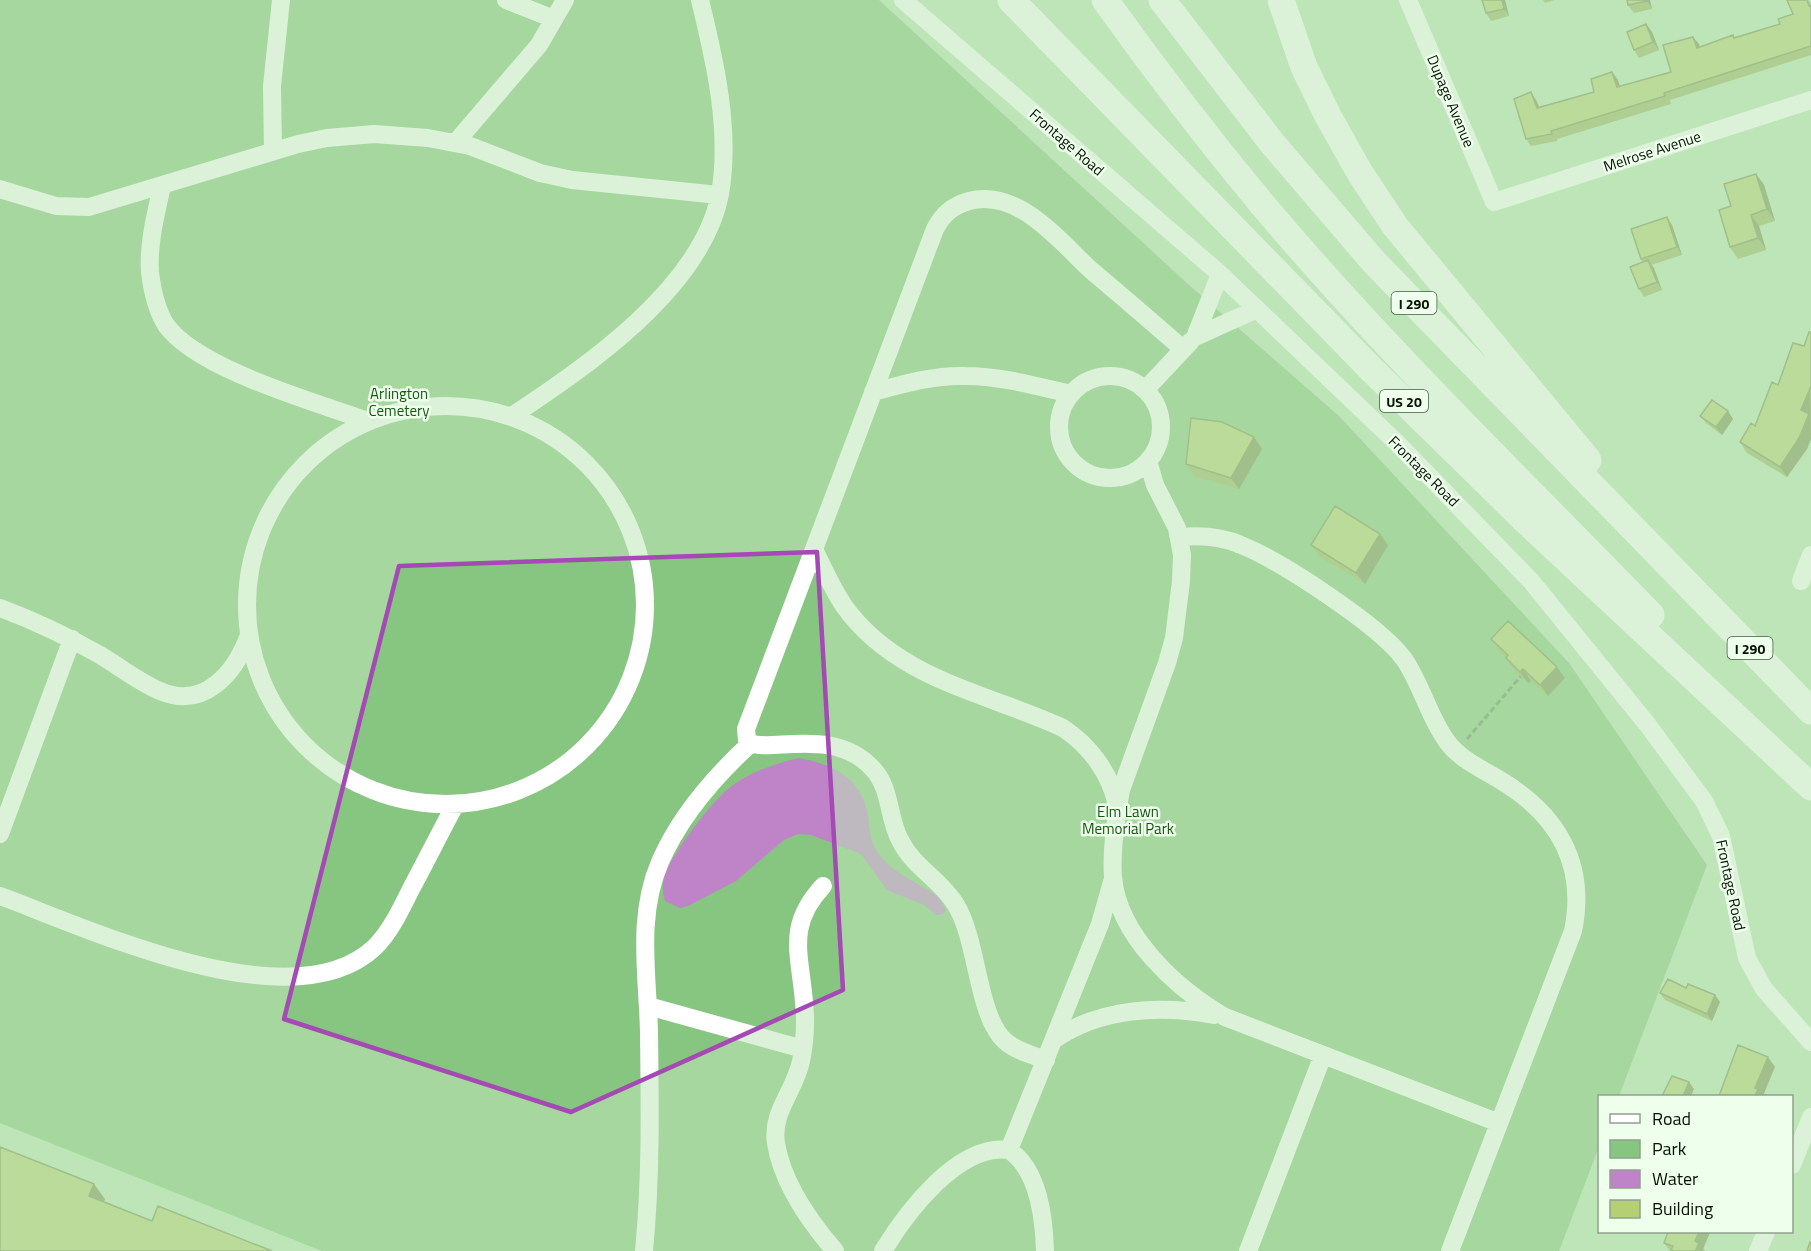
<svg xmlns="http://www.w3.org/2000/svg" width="1811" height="1251" viewBox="0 0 1811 1251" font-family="'Titillium Web',sans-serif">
  <rect width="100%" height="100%" fill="#bde5b8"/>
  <path fill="#87c680" d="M0,0H879L1189,285L1339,416L1569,663L1707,865L1619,1096H1600L1599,1147L1559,1251H322L0,1123Z"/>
  <path fill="#bf83c8" d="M799,758C831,764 859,776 867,811C871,830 867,840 882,858C894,873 923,886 939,897L946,910L943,914L936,915L924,905L887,890L861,854L811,835L798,834L784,840L736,881L688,906L680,908L665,901C663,895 662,886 664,879C668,858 711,803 728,789C749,772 774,764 799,758Z"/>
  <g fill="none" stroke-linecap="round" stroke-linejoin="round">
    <path stroke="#6c8869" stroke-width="3" stroke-dasharray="6 3" stroke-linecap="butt" d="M1467,739L1521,676"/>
    <path stroke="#fff" stroke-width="18" d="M506,0L554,19
      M903,0L1220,274L1397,443L1531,581L1647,724L1704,801L1721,836L1747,958L1764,989L1811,1042
      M1408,0L1494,202L1811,100
      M456,142L539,45L565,0
      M273,151L272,86L281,0
      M162,186C156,213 148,244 150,272C152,289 157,311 166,325C197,369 315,402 368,421
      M0,189L56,206L89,207L298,144L327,138L374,134L428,138L470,146L540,173L572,180L719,195
      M1220,274L1195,337L1257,309
      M1059 427a51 51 0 1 1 102 0a51 51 0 1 1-102 0Z
      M1145,390L1191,341
      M873,392C903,384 934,375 965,376C1001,376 1036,386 1071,394
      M247 605a199 199 0 1 1 398 0a199 199 0 1 1-398 0Z
      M512,416C586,367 702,288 720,194C731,131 715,61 700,0
      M1148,461L1155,485L1177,528L1182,555L1181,581L1174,638L1167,663L1121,790C1116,817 1111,850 1113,877C1118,936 1177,989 1225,1017L1499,1123
      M1179,537C1201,535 1221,536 1241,545C1281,561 1380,626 1404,659C1422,685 1429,718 1448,743C1461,760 1482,769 1500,780C1557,814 1587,863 1573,931L1450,1251
      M814,549C823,568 832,588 844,606C896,679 987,693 1063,728C1090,746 1110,773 1117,805
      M1801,581L1811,555
      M0,608C35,621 68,637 100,655C120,667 139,682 160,691C204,710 235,673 249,635
      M0,834L72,639
      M823,886C786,926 800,953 804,1002C806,1021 805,1042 801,1061C795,1091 771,1112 776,1143C782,1182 810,1222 835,1251
      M0,896C90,929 293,1025 375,947C391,931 401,909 411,889C426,861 440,833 455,805
      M648,1006L803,1049
      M1055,1039C1101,1008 1160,1005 1214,1015
      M1046,1060C1033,1055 1016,1051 1005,1041C977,1016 978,941 956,905C941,880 913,867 900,840C888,818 891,788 873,769C832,723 760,757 747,740L746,729L935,229C943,214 952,206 969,201C1019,188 1060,242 1092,271C1123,297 1153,323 1183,349
      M1009,1150C1039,1170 1044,1218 1045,1251
      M1792,1165L1811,1117
      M644,1251C651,1178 650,1107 649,1033C648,977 636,917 660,862C680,816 713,778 750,744
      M883,1251C906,1213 958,1143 1009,1150L1100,924L1112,882
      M1248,1251L1323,1055
      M1758,1251L1766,1232"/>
    <path stroke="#fff" stroke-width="27" d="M1011,0L1370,368L1527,522L1811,787
      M1105,0C1155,70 1207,138 1262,204C1383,348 1520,480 1651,615
      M1162,0L1272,143L1374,262L1811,711
      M1281,0L1304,67L1328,116L1360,173L1395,226L1588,460"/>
  </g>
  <path fill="#9cb265" d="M1505,0L1509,16L1491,21L1486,13Z
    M1543,0H1555L1545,3Z
    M1650,0L1652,9L1634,13L1628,5Z
    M1809,0L1811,5V55L1670,100L1671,104L1557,139V141L1531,146L1526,139L1536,100L1539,107L1594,92L1612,72L1618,80L1620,87L1671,72L1699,44L1700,47L1780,24Z
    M1646,24L1652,32L1659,50L1639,58L1634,50Z
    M1756,174L1764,185L1775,221L1759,226L1766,250L1738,259L1730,247L1731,206Z
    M1672,225L1682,255L1651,265L1662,290L1644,297L1639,289L1643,262L1641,259Z
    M1811,332V439L1807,449L1787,477L1747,453L1740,442L1755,426L1778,385L1804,346Z
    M1700,416L1733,419L1722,435L1706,423Z
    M1262,449L1239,489L1194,476L1186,464Z
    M1380,534L1388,545L1365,584L1319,556L1311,545Z
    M1491,639L1565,678L1548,696L1531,681L1528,683L1514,670L1506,658L1499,651Z
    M1686,988L1715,995L1720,1002L1712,1021L1665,1000L1660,993Z
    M1668,1232H1710L1703,1249L1705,1251H1670L1664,1243Z"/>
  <path fill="#7f9152" d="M1502,0H1505L1509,16L1504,9Z
    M1646,0H1650L1652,9L1647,1Z
    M1646,24L1652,32L1659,50L1653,42Z
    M1693,37L1699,44L1702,56L1697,48Z
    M1612,72L1618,80L1622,95L1617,87Z
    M1531,92L1536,100L1543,115L1537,108Z
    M1756,174L1764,185L1775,221L1767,209Z
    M1751,215L1759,226L1766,250L1758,238Z
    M1667,217L1672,225L1682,255L1677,247Z
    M1648,260L1654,268L1662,290L1657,282Z
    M1810,386L1811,439L1807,449L1787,477L1780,467Z
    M1728,411L1733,419L1722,435L1716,427Z
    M1254,437L1262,449L1239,489L1231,478Z
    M1380,534L1388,545L1365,584L1356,573Z
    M1557,667L1565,678L1548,696L1540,685Z
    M1523,669L1531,681L1528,683L1520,672Z
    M1715,995L1720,1002L1712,1021L1707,1014Z
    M1768,1057L1775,1067L1763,1096H1755V1088Z
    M1689,1082L1694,1089L1691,1096H1683Z
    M94,1184L105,1199L100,1212L89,1196Z
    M1699,1232H1710L1703,1249L1705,1251H1695V1241Z"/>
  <path fill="#b5cf75" stroke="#7f9152" stroke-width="1.5" d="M1482,0H1502L1504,9L1486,13Z
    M1627,0H1646L1647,1L1628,5Z
    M1787,0H1807L1809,6L1811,5V46L1664,93L1665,96L1551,131L1552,134L1526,139L1514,99L1531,92L1537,108L1594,92L1591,79L1612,72L1617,87L1671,72L1663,45L1693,37L1697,48L1733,35L1734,38L1780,24L1778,19L1793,14Z
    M1646,24L1653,42L1634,50L1627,32Z
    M1756,174L1767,209L1751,215L1758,238L1730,247L1719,210L1731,206L1724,184Z
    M1667,217L1677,247L1641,259L1631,229Z
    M1648,260L1657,282L1639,289L1630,267Z
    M1809,332H1811V386L1801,410L1809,414L1799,438L1780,467L1740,442L1751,423L1755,426L1772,382L1778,385L1793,343L1804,346Z
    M1712,400L1728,411L1716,427L1700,416Z
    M1191,418L1222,422L1254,437L1231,478L1186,464Z
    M1335,506L1380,534L1356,573L1311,545Z
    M1508,621L1557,667L1540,685L1523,669L1520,672L1506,658L1508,655L1491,639Z
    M1668,979L1686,988L1688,984L1715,995L1707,1014L1660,993Z
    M1738,1045L1768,1057L1755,1088L1758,1089L1755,1096H1719Z
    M1672,1076L1689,1082L1683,1096H1662Z
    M0,1147L94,1184L89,1196L152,1221L158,1206L272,1251H0Z
    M1668,1232H1699L1695,1241L1699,1243L1695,1251H1671L1673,1246L1664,1243Z
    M1810,1242L1811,1243V1251H1807Z"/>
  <path d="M0 0H1811V1251H0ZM817,552L843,990L571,1112L284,1019L399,566Z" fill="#bde5b8" fill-opacity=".55" fill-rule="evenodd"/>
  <path fill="none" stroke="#a549b4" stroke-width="4.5" stroke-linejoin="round" d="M817,552L843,990L571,1112L284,1019L399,566Z"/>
  <g text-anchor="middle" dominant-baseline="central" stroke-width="5" stroke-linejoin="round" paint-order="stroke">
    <g fill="#eeffec" stroke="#4b594a" stroke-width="1.5">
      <rect x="1391.5" y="292" width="45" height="22" rx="4.5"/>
      <rect x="1380" y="390" width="48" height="22" rx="4.5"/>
      <rect x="1727.5" y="637" width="45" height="22" rx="4.5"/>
    </g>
    <g font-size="14" font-weight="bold" fill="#051204">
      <text x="1414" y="303">I 290</text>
      <text x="1404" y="401">US 20</text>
      <text x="1750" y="648">I 290</text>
    </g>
    <g font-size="15" fill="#051204" stroke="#eeffec">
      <text transform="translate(1451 101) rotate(67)">Dupage Avenue</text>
      <text transform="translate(1067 142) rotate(41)">Frontage Road</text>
      <text transform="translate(1652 151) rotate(-18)">Melrose Avenue</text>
      <text transform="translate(1424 471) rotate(45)">Frontage Road</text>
      <text transform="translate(1731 885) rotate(78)">Frontage Road</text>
    </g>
    <g font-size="15" fill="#175713" stroke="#eeffec">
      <text x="399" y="393">Arlington<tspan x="399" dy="17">Cemetery</tspan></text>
      <text x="1128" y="811">Elm Lawn<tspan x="1128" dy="17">Memorial Park</tspan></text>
    </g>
  </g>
  <rect x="1598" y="1095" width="195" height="138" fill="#eeffec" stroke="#91a08f" stroke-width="1.5"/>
  <rect x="1610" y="1114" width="30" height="9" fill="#ffffff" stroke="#91a08f" stroke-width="1.5"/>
  <text x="1652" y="1125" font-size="18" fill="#051204">Road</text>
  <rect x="1610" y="1140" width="30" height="18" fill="#87c680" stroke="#91a08f" stroke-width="1.5"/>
  <text x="1652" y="1155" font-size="18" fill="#051204">Park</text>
  <rect x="1610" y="1170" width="30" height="18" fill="#bf83c8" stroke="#91a08f" stroke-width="1.5"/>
  <text x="1652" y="1185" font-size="18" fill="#051204">Water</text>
  <rect x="1610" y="1200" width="30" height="18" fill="#b5cf75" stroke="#91a08f" stroke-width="1.5"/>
  <text x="1652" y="1215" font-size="18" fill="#051204">Building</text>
</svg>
